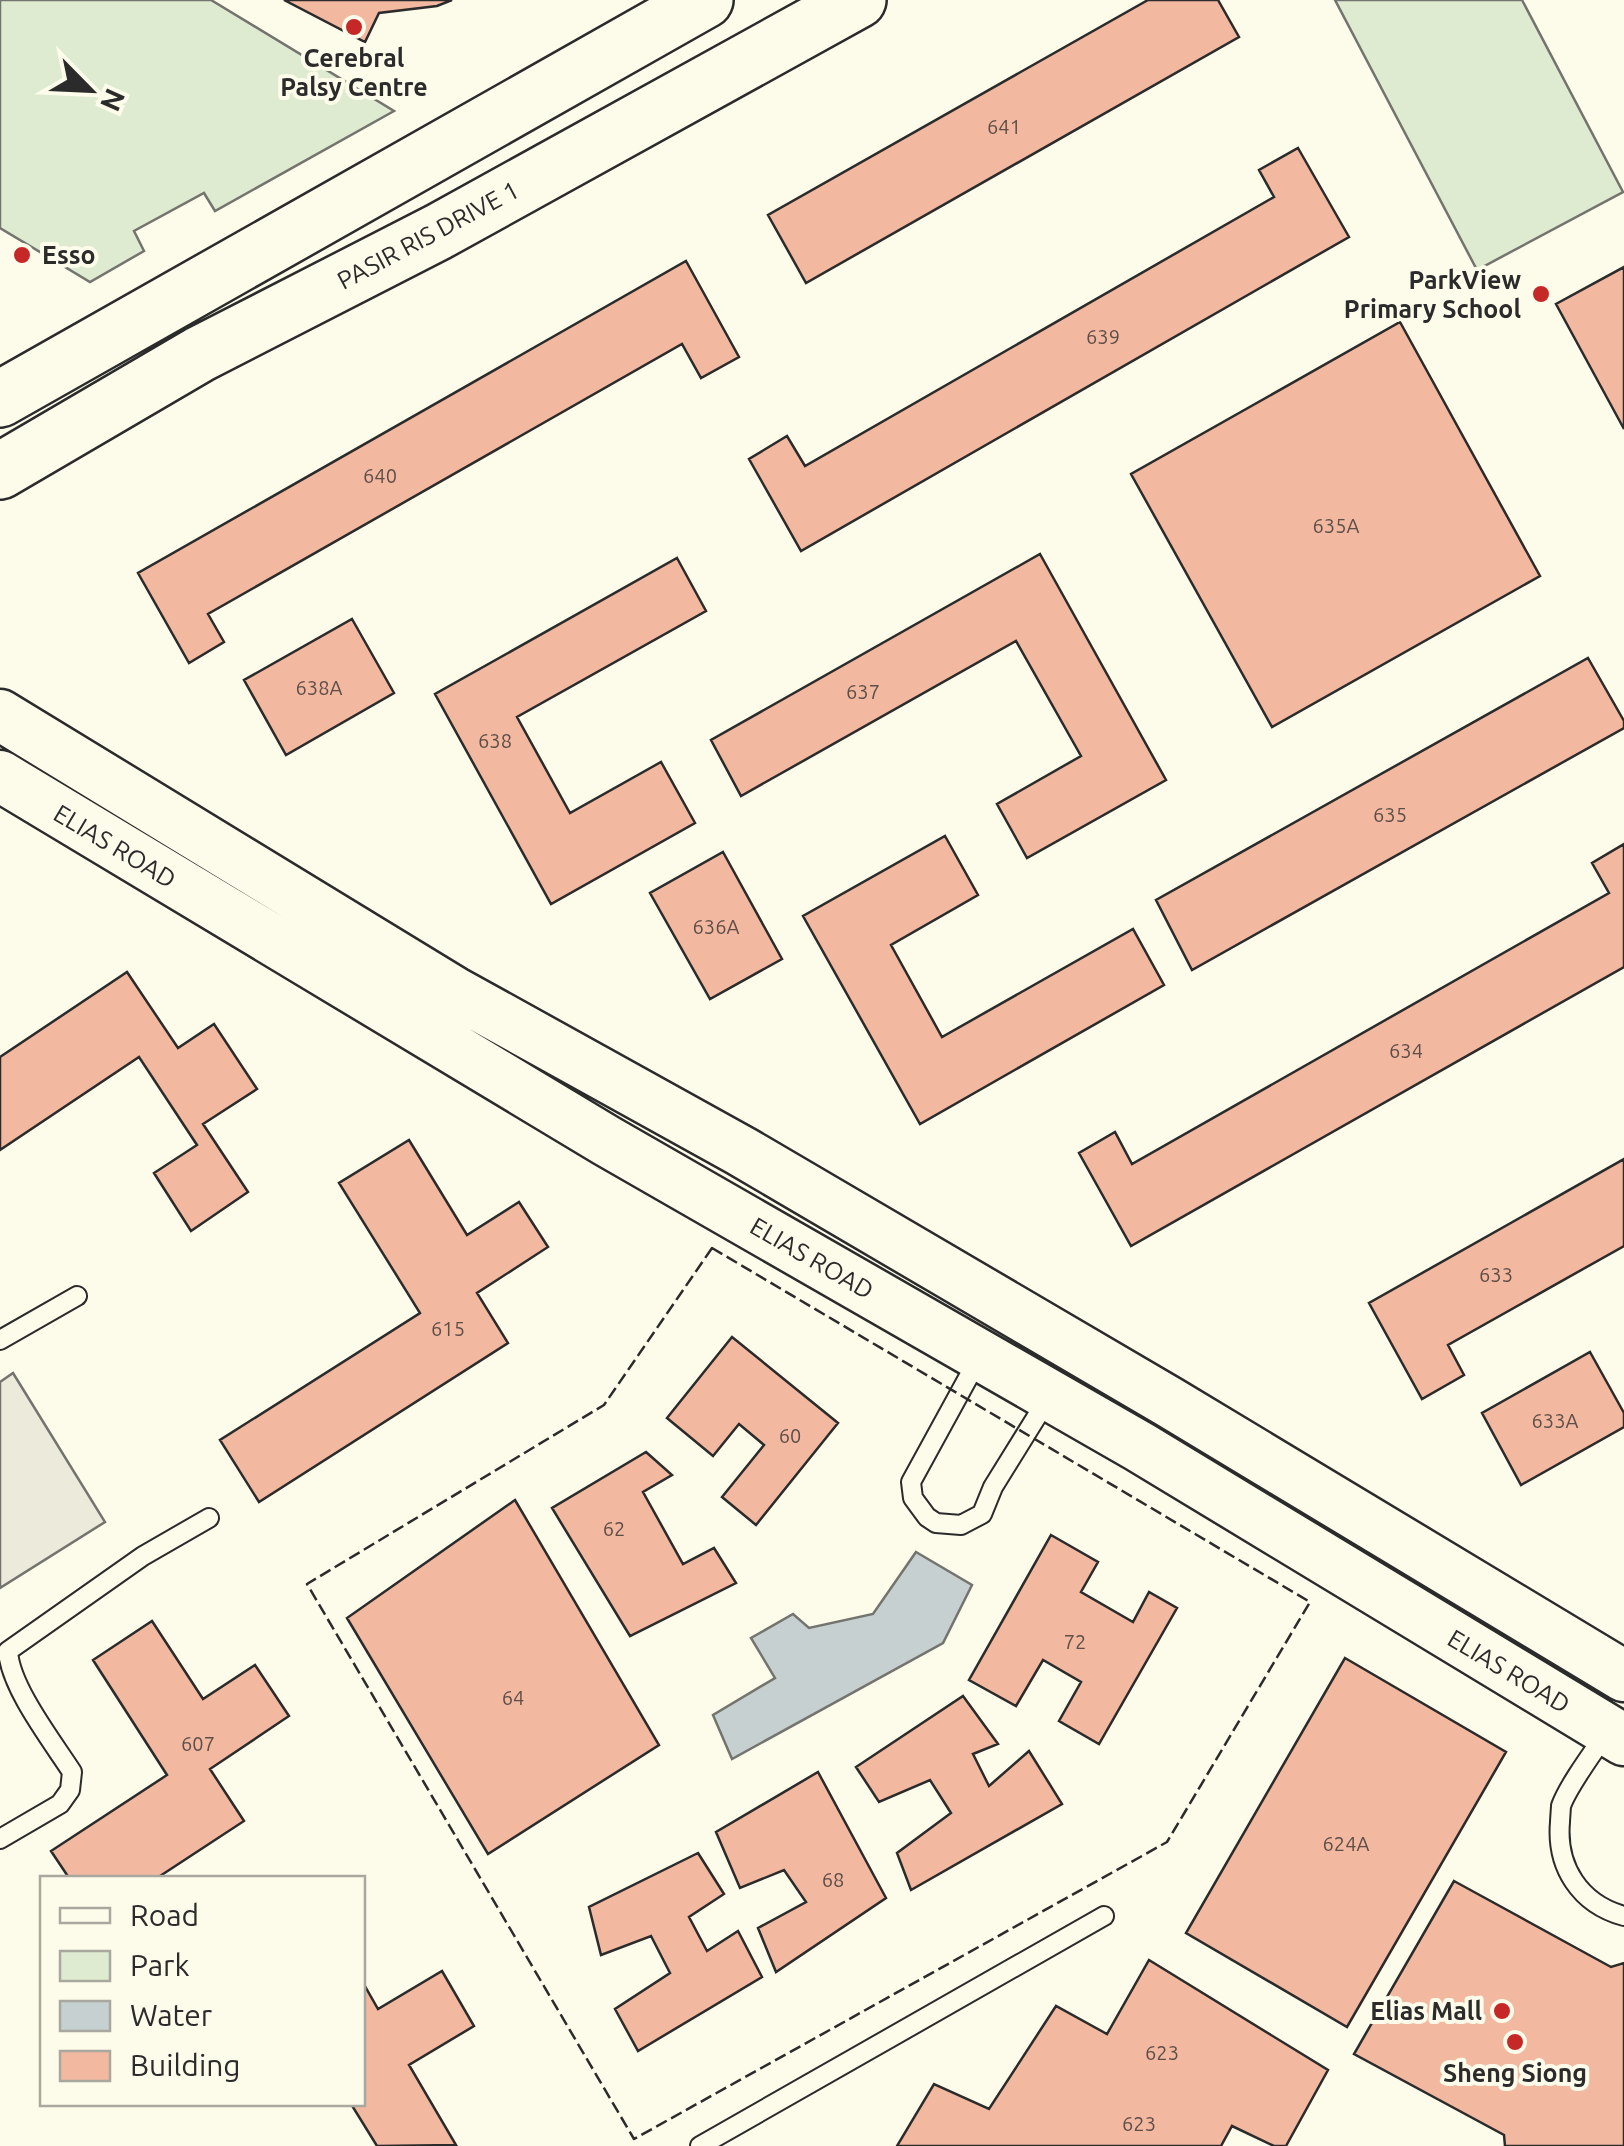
<svg xmlns="http://www.w3.org/2000/svg" width="1624" height="2146" viewBox="0 0 1624 2146" font-family="Ubuntu,sans-serif">
  <rect width="100%" height="100%" fill="#fdfbea"/>
  <path fill="#deebd1" stroke="#74746e" stroke-width="2.5" d="M0,0H211L394,111L215,211L204,193L134,231L144,251L90,282L0,228Z
    M1335,0H1522L1623,192L1477,270Z"/>
  <path fill="#eceadb" stroke="#74746e" stroke-width="2.5" d="M13,1373L105,1522L0,1588V1382Z"/>
  <path fill="#c7d0d0" stroke="#74746e" stroke-width="2.5" d="M916,1552L972,1585L943,1643L732,1759L713,1715L775,1678L751,1638L793,1614L809,1628L873,1614Z"/>
  <path fill="#f2b8a0" stroke="#2b2b2b" stroke-width="2.5" d="M284,0H452L437,6L379,13L365,42Z
    M1148,0H1218L1239,37L806,283L768,215Z
    M1298,148L1349,237L801,551L749,459L787,436L805,466L1274,197L1259,170Z
    M686,261L739,357L701,378L682,344L208,614L224,642L189,663L138,573Z
    M1624,267V429L1556,304Z
    M1400,322L1540,576L1272,727L1131,474Z
    M1040,554L1166,780L1027,858L997,804L1081,756L1016,641L741,796L711,740Z
    M677,558L706,611L517,717L570,813L661,762L695,823L551,904L435,694Z
    M352,619L394,693L286,755L244,680Z
    M1588,658L1624,721V728L1192,970L1156,900Z
    M945,836L978,895L891,945L942,1037L1133,929L1164,985L920,1124L803,916Z
    M1624,844V967L1131,1246L1079,1153L1115,1132L1132,1164L1609,893L1592,863Z
    M723,852L782,959L710,999L650,893Z
    M127,972L178,1048L214,1024L257,1089L203,1124L248,1192L191,1231L154,1173L197,1145L139,1057L0,1150V1057Z
    M409,1140L467,1235L519,1202L548,1247L477,1293L508,1343L259,1502L220,1440L420,1313L339,1183Z
    M1624,1159V1246L1448,1345L1464,1375L1422,1399L1369,1303Z
    M732,1337L838,1423L756,1525L722,1497L764,1445L739,1424L713,1456L667,1418Z
    M1590,1352L1624,1413V1427L1521,1485L1482,1413Z
    M646,1452L672,1475L643,1492L683,1564L714,1548L736,1583L630,1636L552,1508Z
    M515,1500L659,1745L488,1854L347,1618Z
    M1051,1535L1098,1562L1081,1592L1133,1622L1149,1592L1177,1608L1099,1744L1059,1721L1081,1682L1043,1660L1016,1706L969,1680Z
    M152,1621L203,1699L255,1665L289,1716L210,1769L244,1821L157,1878H69L51,1851L167,1775L93,1660Z
    M1345,1658L1506,1752L1347,2027L1186,1933Z
    M963,1696L998,1744L973,1754L989,1786L1029,1751L1062,1804L911,1890L897,1853L951,1813L930,1780L879,1802L856,1767Z
    M818,1772L886,1898L776,1972L758,1928L806,1902L784,1870L740,1888L716,1832Z
    M698,1853L724,1894L689,1917L707,1951L738,1931L762,1977L638,2051L615,2009L670,1973L651,1936L601,1955L589,1907Z
    M1454,1881L1611,1967L1624,1963V2146H1505L1504,2135L1354,2054Z
    M1149,1960L1328,2070L1286,2146H1274L1232,2126L1221,2146H897L934,2084L989,2109L1056,2006L1107,2034Z
    M442,1971L474,2026L409,2065L456,2145L377,2146L351,2104H362V1981L378,2009Z"/>
  <g fill="none" stroke-linecap="round" stroke-linejoin="round">
    <defs>
      <path id="lane" d="M0,1340L77,1296
        M980,1356L911,1482L913,1498L927,1517L936,1523L961,1525L982,1514L993,1487L1047,1400
        M1607,1732C1594,1751 1568,1786 1561,1806C1561,1807 1560,1820 1560,1822C1556,1867 1580,1904 1624,1916
        M0,1839L60,1804L70,1790L72,1772C52,1741 10,1687 8,1651L143,1556L209,1518
        M700,2146L1104,1916"/>
      <path id="secondary" d="M0,715L454,992L741,1151L1169,1402L1624,1676
        M0,776L607,1141L1140,1447L1624,1740"/>
      <path id="primary" d="M0,399L705,0
        M0,471L200,354L438,232L858,0"/>
    </defs>
    <use href="#lane" stroke="#2b2b2b" stroke-width="22"/>
    <use href="#secondary" stroke="#2b2b2b" stroke-width="55"/>
    <use href="#primary" stroke="#2b2b2b" stroke-width="60"/>
    <use href="#lane" stroke="#fdfbea" stroke-width="18"/>
    <use href="#secondary" stroke="#fdfbea" stroke-width="50"/>
    <use href="#primary" stroke="#fdfbea" stroke-width="55"/>
    <path stroke="#2b2b2b" stroke-width="2.5" stroke-dasharray="12 5" stroke-linecap="butt" d="M712,1248L1310,1602L1167,1842L634,2139L307,1584L604,1405Z"/>
  </g>
  <g fill="#c62828" stroke="#fdfbea" stroke-width="4">
    <circle cx="354" cy="27" r="10"/>
    <circle cx="22" cy="255" r="10"/>
    <circle cx="1541" cy="294" r="10"/>
    <circle cx="1502" cy="2011" r="10"/>
    <circle cx="1515" cy="2042" r="10"/>
  </g>
  <g text-anchor="middle" dominant-baseline="central" stroke-width="8" stroke-linejoin="round" paint-order="stroke">
    <g font-size="20" fill="#5d4e48">
      <text x="1004" y="126">641</text>
      <text x="1103" y="336">639</text>
      <text x="380" y="475">640</text>
      <text x="1336" y="525">635A</text>
      <text x="319" y="687">638A</text>
      <text x="863" y="691">637</text>
      <text x="495" y="740">638</text>
      <text x="1390" y="814">635</text>
      <text x="716" y="926">636A</text>
      <text x="1406" y="1050">634</text>
      <text x="1496" y="1274">633</text>
      <text x="448" y="1328">615</text>
      <text x="1555" y="1420">633A</text>
      <text x="790" y="1435">60</text>
      <text x="614" y="1528">62</text>
      <text x="1075" y="1641">72</text>
      <text x="513" y="1697">64</text>
      <text x="198" y="1743">607</text>
      <text x="1346" y="1843">624A</text>
      <text x="833" y="1879">68</text>
      <text x="1162" y="2052">623</text>
      <text x="1139" y="2123">623</text>
    </g>
    <g font-size="25" font-weight="bold" fill="#2b2b2b" stroke="#fdfbea">
      <text x="354" y="58">Cerebral<tspan x="354" dy="29">Palsy Centre</tspan></text>
      <text x="42" y="255" text-anchor="start">Esso</text>
      <text x="1521" y="280" text-anchor="end">ParkView<tspan x="1521" dy="29">Primary School</tspan></text>
      <text x="1482" y="2011" text-anchor="end">Elias Mall</text>
      <text x="1515" y="2073">Sheng Siong</text>
    </g>
    <g font-size="25" fill="#2b2b2b" stroke="#fdfbea">
      <text transform="translate(428 235) rotate(-28)">PASIR RIS DRIVE 1</text>
      <text transform="translate(115 846) rotate(31)">ELIAS ROAD</text>
      <text transform="translate(812 1258) rotate(30)">ELIAS ROAD</text>
      <text transform="translate(1509 1671) rotate(31)">ELIAS ROAD</text>
    </g>
  </g>
  <rect x="40" y="1876" width="325" height="230" fill="#fdfbea" stroke="#a9a89e" stroke-width="2.5"/>
  <rect x="60" y="1908" width="50" height="15" fill="#fdfbea" stroke="#a9a89e" stroke-width="2.5"/>
  <text x="130" y="1926" font-size="30" fill="#2b2b2b">Road</text>
  <rect x="60" y="1951" width="50" height="30" fill="#deebd1" stroke="#a9a89e" stroke-width="2.5"/>
  <text x="130" y="1976" font-size="30" fill="#2b2b2b">Park</text>
  <rect x="60" y="2001" width="50" height="30" fill="#c7d0d0" stroke="#a9a89e" stroke-width="2.5"/>
  <text x="130" y="2026" font-size="30" fill="#2b2b2b">Water</text>
  <rect x="60" y="2051" width="50" height="30" fill="#f2b8a0" stroke="#a9a89e" stroke-width="2.5"/>
  <text x="130" y="2076" font-size="30" fill="#2b2b2b">Building</text>
  <g transform="translate(90 90) rotate(114)" stroke="#fdfbea" stroke-width="8" paint-order="stroke">
  <path d="M0-8L18 38L0 25L-18 38Z" fill="#2b2b2b"/>
  <text y="-15" font-size="28" font-weight="bold" text-anchor="middle" fill="#2b2b2b">N</text>
  </g>
</svg>
